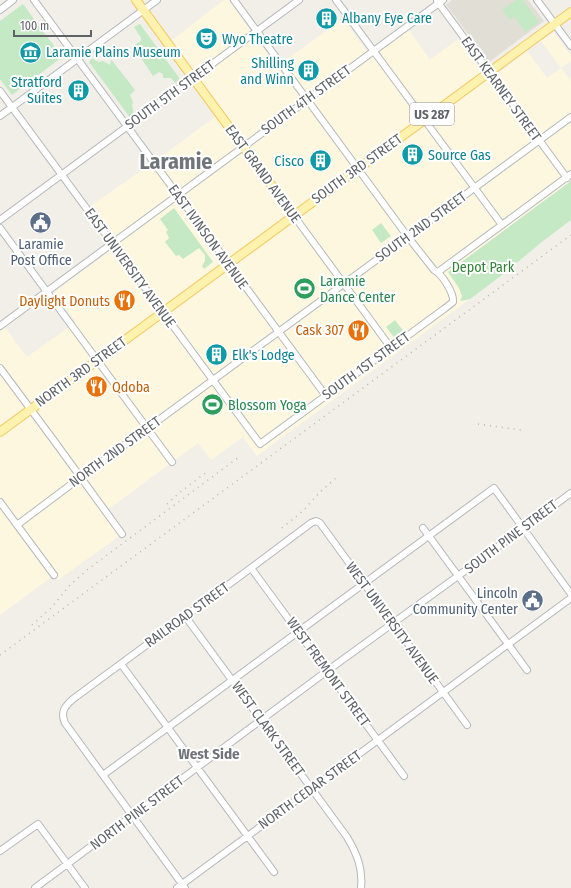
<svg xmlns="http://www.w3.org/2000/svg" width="571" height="888" viewBox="0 0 571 888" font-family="'Fira Sans Condensed',sans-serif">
  <rect width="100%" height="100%" fill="#f1efe8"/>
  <path fill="#fef7e0" d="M224,0H228L277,67L343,18L371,58L409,30L430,60L458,39L489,80L527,51L547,78L561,68L541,41L554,32L571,56V61L561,68L571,81V181L448,272L459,288L462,296L461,301L470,299L257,456L243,437L211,460L198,443L106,511L122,534L58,580L54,575L0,615V332L5,328L27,357L76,322L54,292L110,251L82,212L158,159L223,111L171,41Z"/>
  <path fill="#e1ded6" d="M452,0H528L544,21L489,62L446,5Z"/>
  <path fill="#c5e8c5" d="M516,0H523L539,22L525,32L514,17L510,20L502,10Z
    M23,4L62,57L12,95L0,79V21Z
    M140,24L180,79L175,83L171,78H163V74L159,72L153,76L133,46L141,41V38L134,27Z
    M92,58L98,62L103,61L110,65L111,59L135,90L130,95L133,102L132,105L134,116L131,119L89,62Z
    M571,181V220L543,241L502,275L470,299L460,301L462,296L459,288L448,272Z
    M174,208L213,262L204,269L202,266L205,261V255L199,248L183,259L179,255L176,256L165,242L169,238L166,232L168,230L160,219Z
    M381,223L391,236L381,243L372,230Z
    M395,320L405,333L396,340L386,327Z"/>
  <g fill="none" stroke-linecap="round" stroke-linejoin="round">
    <defs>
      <path id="minor" d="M34,0L326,396
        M336,0L502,225
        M537,0L571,46
        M437,1L567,178
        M0,10L13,0
        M0,91L260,444L444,309L453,302C454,293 442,274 434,270L408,237L234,0
        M0,116L157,0
        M294,216L391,348
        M0,220L299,0
        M0,228L172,462
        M438,272L571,174
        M0,326L443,0
        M0,368L55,442L122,534
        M0,502L54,575
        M17,525L81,477L571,117
        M423,528L527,670
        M251,568L404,776
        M185,616L347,837C357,854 363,868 361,888
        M121,664L274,872
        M103,775L494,488L571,594
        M0,851L38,824L85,888
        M35,888L327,671L458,576L571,493
        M177,888L571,598
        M185,888L65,723C60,712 65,706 73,699L251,568L311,523L316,521L320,523L467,725"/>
      <path id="major" d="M136,0L294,216
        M0,432L571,12"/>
    </defs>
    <use href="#minor" stroke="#b5b8bc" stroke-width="8"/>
    <use href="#major" stroke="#f2c960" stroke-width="10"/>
    <use href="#minor" stroke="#fff" stroke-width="6"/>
    <use href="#major" stroke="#fff2af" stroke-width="8"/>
    <path stroke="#b6b7b8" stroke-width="1.5" stroke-dasharray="1 5" stroke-linecap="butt" d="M478,424L521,430
      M167,504L179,493L208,471
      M282,528L304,510L319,493L337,477
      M32,625L51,608L70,585L87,570L239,457
      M0,655L571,235"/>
  </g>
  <defs>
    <symbol id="building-disc" viewBox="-11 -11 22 22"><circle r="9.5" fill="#0f9aa8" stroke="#fff"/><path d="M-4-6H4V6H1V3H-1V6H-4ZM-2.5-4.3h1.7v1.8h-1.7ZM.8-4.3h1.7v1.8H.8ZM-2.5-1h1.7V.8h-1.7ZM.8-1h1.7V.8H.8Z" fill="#fff"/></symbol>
    <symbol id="theatre-disc" viewBox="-11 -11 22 22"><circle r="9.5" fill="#0f9aa8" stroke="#fff"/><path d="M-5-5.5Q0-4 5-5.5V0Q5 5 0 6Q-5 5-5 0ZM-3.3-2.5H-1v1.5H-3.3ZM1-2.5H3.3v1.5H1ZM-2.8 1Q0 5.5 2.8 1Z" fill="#fff"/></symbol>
    <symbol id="museum-disc" viewBox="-11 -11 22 22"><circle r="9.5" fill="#0f9aa8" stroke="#fff"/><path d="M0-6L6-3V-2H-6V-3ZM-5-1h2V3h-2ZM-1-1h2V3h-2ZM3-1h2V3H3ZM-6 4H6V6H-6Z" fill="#fff"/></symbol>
    <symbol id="civic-disc" viewBox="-11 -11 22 22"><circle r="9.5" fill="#5c6f8a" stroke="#fff"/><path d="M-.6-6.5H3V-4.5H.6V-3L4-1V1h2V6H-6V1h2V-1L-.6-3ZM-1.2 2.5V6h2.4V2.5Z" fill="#fff"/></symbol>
    <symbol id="stadium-disc" viewBox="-11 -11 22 22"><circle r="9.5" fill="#2e9e5b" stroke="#fff"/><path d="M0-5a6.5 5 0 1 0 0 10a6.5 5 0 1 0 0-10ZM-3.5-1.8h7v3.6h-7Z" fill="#fff"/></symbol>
    <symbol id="restaurant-disc" viewBox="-11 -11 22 22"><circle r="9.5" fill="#e8710a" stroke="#fff"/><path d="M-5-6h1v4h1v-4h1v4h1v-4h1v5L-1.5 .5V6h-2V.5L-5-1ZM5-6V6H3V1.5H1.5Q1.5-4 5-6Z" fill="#fff"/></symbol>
  </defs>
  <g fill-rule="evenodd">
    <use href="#building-disc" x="314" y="6" width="25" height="25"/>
    <use href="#theatre-disc" x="194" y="26" width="25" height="25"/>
    <use href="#museum-disc" x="18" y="40" width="25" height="25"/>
    <use href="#building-disc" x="296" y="58" width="25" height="25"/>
    <use href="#building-disc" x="66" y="78" width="25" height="25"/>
    <use href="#building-disc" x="400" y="142" width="25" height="25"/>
    <use href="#building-disc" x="308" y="148" width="25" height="25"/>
    <use href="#civic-disc" x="28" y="210" width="25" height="25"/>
    <use href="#stadium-disc" x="292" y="276" width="25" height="25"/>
    <use href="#restaurant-disc" x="112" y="288" width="25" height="25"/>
    <use href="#restaurant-disc" x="346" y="318" width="25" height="25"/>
    <use href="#building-disc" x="204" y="342" width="25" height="25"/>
    <use href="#restaurant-disc" x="84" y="374" width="25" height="25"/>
    <use href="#stadium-disc" x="200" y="392" width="25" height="25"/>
    <use href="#civic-disc" x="520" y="588" width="25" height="25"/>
  </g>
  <g text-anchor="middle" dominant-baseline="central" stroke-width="4" stroke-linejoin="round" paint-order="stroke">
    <rect fill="#fff" stroke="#8f9295" stroke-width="1" x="410" y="103" width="44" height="22" rx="3"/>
    <g font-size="13" font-weight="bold" fill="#5f6368">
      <text x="432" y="114">US 287</text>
    </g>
    <g font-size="14" fill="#0d838f" stroke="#fff" text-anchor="start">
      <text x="342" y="18">Albany Eye Care</text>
      <text x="222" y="39">Wyo Theatre</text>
      <text x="46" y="52">Laramie Plains Museum</text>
      <text x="294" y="63" text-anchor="end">Shilling<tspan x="294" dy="16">and Winn</tspan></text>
      <text x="62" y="82" text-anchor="end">Stratford<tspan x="62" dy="16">Suites</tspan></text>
      <text x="428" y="155">Source Gas</text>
      <text x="304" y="161" text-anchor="end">Cisco</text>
      <text x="232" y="355">Elk's Lodge</text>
    </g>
    <g font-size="14" fill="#5f6368" stroke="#fff">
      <text transform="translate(501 89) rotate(54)">EAST KEARNEY STREET</text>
      <text transform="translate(170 95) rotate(-36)">SOUTH 5TH STREET</text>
      <text transform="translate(306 100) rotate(-36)">SOUTH 4TH STREET</text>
      <text transform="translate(357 169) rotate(-36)">SOUTH 3RD STREET</text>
      <text transform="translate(263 174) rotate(54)">EAST GRAND AVENUE</text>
      <text transform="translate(421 227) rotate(-36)">SOUTH 2ND STREET</text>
      <text transform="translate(208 237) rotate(54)">EAST IVINSON AVENUE</text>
      <text transform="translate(130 268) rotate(54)">EAST UNIVERSITY AVENUE</text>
      <text transform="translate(366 366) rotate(-36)">SOUTH 1ST STREET</text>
      <text transform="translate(81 372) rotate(-36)">NORTH 3RD STREET</text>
      <text transform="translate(115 452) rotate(-36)">NORTH 2ND STREET</text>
      <text transform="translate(511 537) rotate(-37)">SOUTH PINE STREET</text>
      <text transform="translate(187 615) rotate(-36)">RAILROAD STREET</text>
      <text transform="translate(392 623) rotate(54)">WEST UNIVERSITY AVENUE</text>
      <text transform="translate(328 672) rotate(54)">WEST FREMONT STREET</text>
      <text transform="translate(268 729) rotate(54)">WEST CLARK STREET</text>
      <text transform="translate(310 790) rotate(-36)">NORTH CEDAR STREET</text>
      <text transform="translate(137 813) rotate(-37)">NORTH PINE STREET</text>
    </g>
    <g font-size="14" fill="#4e5e75" stroke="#fff">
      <text x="41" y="244">Laramie<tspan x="41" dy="16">Post Office</tspan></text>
      <text x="518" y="593" text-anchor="end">Lincoln<tspan x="518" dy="16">Community Center</tspan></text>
    </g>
    <g font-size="14" fill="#348238" stroke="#fff">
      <text x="483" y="267">Depot Park</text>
    </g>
    <g font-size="14" fill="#27864d" stroke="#fff" text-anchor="start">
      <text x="320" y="281">Laramie<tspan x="320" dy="16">Dance Center</tspan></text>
      <text x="228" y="405">Blossom Yoga</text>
    </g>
    <g font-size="14" fill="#c56008" stroke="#fff" text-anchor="end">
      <text x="110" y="301">Daylight Donuts</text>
      <text x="344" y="330">Cask 307</text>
      <text x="112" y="387" text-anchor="start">Qdoba</text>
    </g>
    <g font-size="15" font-weight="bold" fill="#70757a" stroke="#fff">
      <text x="209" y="754">West Side</text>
    </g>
    <g font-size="22" font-weight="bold" fill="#70757a" stroke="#fff">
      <text x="176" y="161">Laramie</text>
    </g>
  </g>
  <path d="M14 30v6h77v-6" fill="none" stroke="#5f6368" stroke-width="2"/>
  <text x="20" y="30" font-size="12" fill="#5f6368" stroke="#ffffff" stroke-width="3" paint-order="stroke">100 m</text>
</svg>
